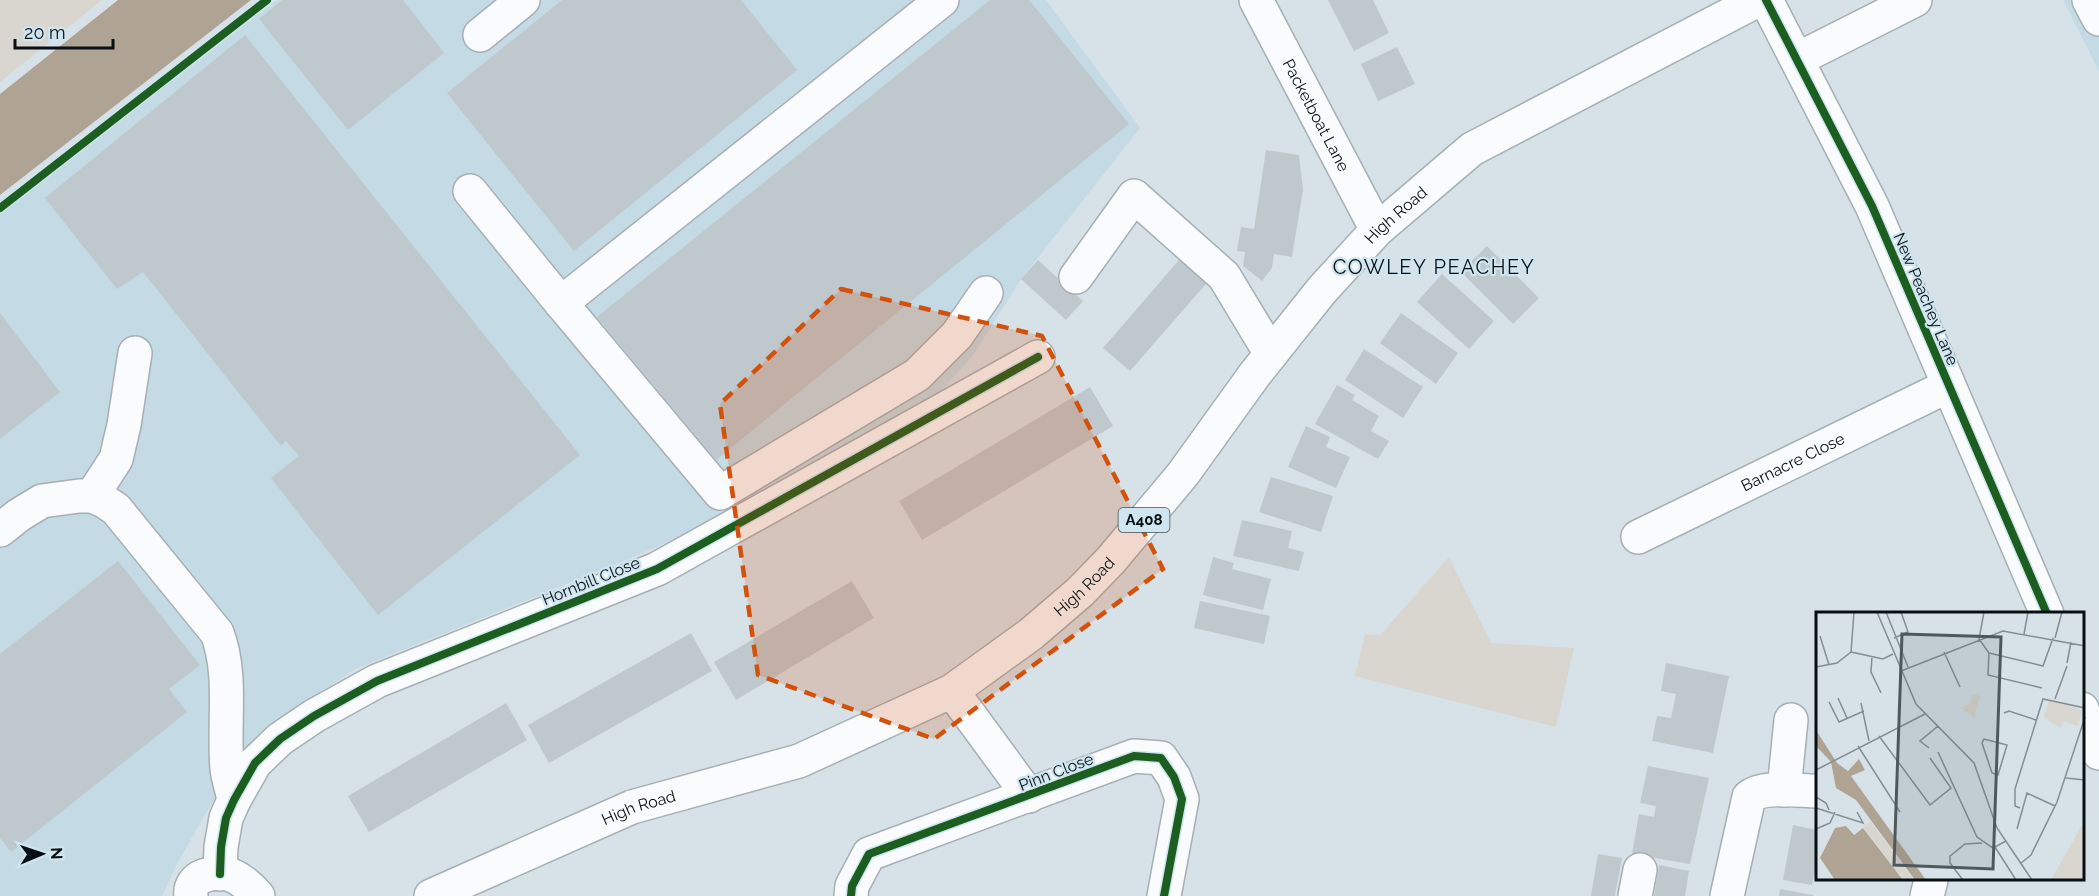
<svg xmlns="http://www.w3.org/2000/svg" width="2099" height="896" viewBox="0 0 2099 896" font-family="Raleway,sans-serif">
  <rect width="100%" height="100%" fill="#d6e2e8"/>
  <path fill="#c4dae4" d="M277,0H1046L1140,128L1021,279L972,357L935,397L716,521L636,556L355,669L303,704L257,743L210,806L177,864L162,896H0V213Z
    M2063,0H2099V71Z"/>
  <path fill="#d9d6cf" d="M0,0H102L0,82Z
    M1449,557L1491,643L1574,648L1556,727L1355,676L1365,634L1380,635Z"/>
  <path fill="#afa494" d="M118,0H251L0,195V94Z"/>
  <path fill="#bfc9cd" d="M282,0H403L444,53L348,130L259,19Z
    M562,0H741L797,70L574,251L447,93Z
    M990,0H1029L1129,124L716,460L597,317Z
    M1328,0H1373L1389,33L1354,51Z
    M245,35L580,455L378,615L271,478L299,456L286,441L281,446L143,272L117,289L45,198Z
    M1397,47L1415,84L1378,101L1361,64Z
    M1266,150L1299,155L1303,190L1292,257L1274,254L1272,268L1262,281L1243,266L1245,252L1237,251L1241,227L1254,229Z
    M1487,246L1539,298L1513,324L1461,272Z
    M1185,253L1212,277L1130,371L1103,348Z
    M1038,260L1083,301L1066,320L1021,279Z
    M1442,274L1494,321L1469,349L1417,302Z
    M0,313L60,392L0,439Z
    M1401,313L1458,353L1436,384L1380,343Z
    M1364,349L1423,387L1403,418L1345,380Z
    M1337,385L1355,395L1352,400L1379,416L1371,431L1389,441L1378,459L1315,424Z
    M1090,387L1113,426L922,540L899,501Z
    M1306,426L1330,437L1326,447L1350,457L1336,488L1288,467Z
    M1271,477L1333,496L1321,532L1259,512Z
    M1242,520L1292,531L1288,548L1304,552L1299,571L1233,556Z
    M1213,557L1234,563L1232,569L1271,579L1263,610L1203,595Z
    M118,561L200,665L169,689L187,712L11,852L0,838V654Z
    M852,581L874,618L736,700L714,662Z
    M1200,601L1270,616L1264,644L1194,628Z
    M691,633L712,671L549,763L528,725Z
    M1666,663L1729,676L1713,753L1652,741L1657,716L1671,718L1676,694L1661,691Z
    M506,703L527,740L369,832L348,796Z
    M1648,766L1709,778L1690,864L1632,854L1639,814L1654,817L1656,806L1640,803Z
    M1793,825L1817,830V861L1812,885L1783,880Z
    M1598,854L1622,858L1615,896H1591Z
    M1659,865L1689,871L1685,896H1654Z
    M1780,889L1813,895V896H1779Z"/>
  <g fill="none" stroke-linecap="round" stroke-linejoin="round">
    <defs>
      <g id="minor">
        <path d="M942,0L561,303L720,493L917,375L957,335L986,293"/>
        <path id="s1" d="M1256,0L1377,230"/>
        <path d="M1766,0L1872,206L2047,614"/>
        <path d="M2089,0L2099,19"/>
        <path d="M480,35L523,0"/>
        <path d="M1798,59L1915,0"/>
        <path d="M470,191L561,303"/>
        <path d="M1076,277L1134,196L1224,276L1271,354"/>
        <path d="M92,496L116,459L124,425L135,353"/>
        <path d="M0,530L19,515L42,501L79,496H92L104,501L116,509L217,633C233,674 223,724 227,768C228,779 232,789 234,800"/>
        <path id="s2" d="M1638,537L1948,386"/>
        <path d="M952,691L1029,796"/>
        <path d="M2082,709L2099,753"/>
        <path d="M1784,790L1791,720"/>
        <path d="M220,874L221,847L226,818L234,800L255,763L280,739L314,716L377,681L657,569L1038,357"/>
        <path d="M191,896C188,875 215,870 231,875C241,879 251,888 258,896"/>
        <path d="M851,896L852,886L869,854L1134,756L1161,758L1174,777L1182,799L1164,896"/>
        <path d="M1635,896L1640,870"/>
        <path d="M1727,896L1749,797C1763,785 1799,791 1817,791"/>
        <path d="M1927,896L1931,880"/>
      </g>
      <g id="major">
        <path id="s3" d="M431,896L632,807L799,761L952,691L1031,634L1080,592L1111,560L1183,474L1255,374L1322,290L1377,230L1472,149L1758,0"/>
      </g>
    </defs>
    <use href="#minor" stroke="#a6afb4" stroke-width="36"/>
    <use href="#major" stroke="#a6afb4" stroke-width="36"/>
    <use href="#minor" stroke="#f9fbfc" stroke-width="33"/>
    <use href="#major" stroke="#f9fbfc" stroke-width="33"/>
    <defs>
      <path id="cycleway" d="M1766,0L1872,206L2047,614
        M0,208L267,0
        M220,874L221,847L226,818L234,800L255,763L280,739L314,716L377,681L657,569L1038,357
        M851,896L852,886L869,854L1134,756L1161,758L1174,777L1182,799L1164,896"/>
    </defs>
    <use href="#cycleway" stroke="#cfe5ef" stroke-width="11"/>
    <use href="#cycleway" stroke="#1b5e20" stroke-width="8"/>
  </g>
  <path fill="#d2520d" fill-opacity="0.2" stroke="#d2520d" stroke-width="4.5" stroke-dasharray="12 8" stroke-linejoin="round" d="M841,289L1042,336L1163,569L934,739L758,675L720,404Z"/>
  <g text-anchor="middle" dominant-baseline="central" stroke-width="4.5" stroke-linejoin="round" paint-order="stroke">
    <rect fill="#cfe5ef" stroke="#434f54" stroke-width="1.5" x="1118.5" y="508" width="51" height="24" rx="4.5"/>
    <g font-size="15" font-weight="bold" fill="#070f12">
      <text x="1144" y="520">A408</text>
    </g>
    <g font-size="16" fill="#070f12" stroke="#cfe5ef">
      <text stroke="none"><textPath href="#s1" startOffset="130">Packetboat Lane</textPath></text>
      <text stroke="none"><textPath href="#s3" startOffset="1216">High Road</textPath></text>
      <text transform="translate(1926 299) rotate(67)">New Peachey Lane</text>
      <text stroke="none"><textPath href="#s2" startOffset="172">Barnacre Close</textPath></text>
      <text transform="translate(591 581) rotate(-22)">Hornbill Close</text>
      <text stroke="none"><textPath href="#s3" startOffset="730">High Road</textPath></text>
      <text transform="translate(1056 772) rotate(-21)">Pinn Close</text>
      <text stroke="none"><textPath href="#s3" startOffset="226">High Road</textPath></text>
    </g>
    <g font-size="20" letter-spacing="1.5" fill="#070f12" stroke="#cfe5ef">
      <text x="1434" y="267">COWLEY PEACHEY</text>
    </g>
  </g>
  <g transform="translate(1816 612)">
    <rect width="268" height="268" fill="#d6e2e8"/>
    <path d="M156,82L164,84L158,106L145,96L155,91ZM233,88L266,98L262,114L247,109L245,117L228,105ZM268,209V264L266,268H235ZM55,210L98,268H88L47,215Z" fill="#d9d6cf"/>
    <path d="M0,118L21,151L32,159L43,147L49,158L35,164L110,268H99L40,188L20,176L15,150L0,134ZM30,214L38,223L47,216L87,268H19L4,246L19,216Z" fill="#afa494"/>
    <path fill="none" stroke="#838e92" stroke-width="1.5" d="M61,0L100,92L158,151L181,216L216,268M70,0L92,55M168,0L163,27L173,41L172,63L226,76M208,22L212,0M4,24L13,53M78,26L92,20L85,0M239,26L246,0M35,40L67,47L77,42M35,40L38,0M128,40L144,75M173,41L227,54L237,26M56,44L55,60L65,81M251,51L255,30M0,55L21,51L35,40M85,59L187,19L269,34M22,86L31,106M239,87L251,54M13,90L23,110L48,99M45,91L53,129M188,101L193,99L220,108M63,124L114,193L135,176L114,146M168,127L191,133L182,163L176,161L166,131ZM42,134L84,200M113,136L104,129L122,114M122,140L161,225L177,236L190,229M0,158L109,102M250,166L269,168M0,185L10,191L13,198M0,196L47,211L41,200M204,196L199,194V177L227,87L269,96M0,217L14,211L19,200M201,217L211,181L239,194M179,235L200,268M205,251L215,243L241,190L269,105M147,268L134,251V244L149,232L166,231"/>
    <path fill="#4f595d" fill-opacity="0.15" stroke="#4f595d" stroke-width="3" d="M86,22L185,25L177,257L78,253Z"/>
    <rect width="268" height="268" fill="none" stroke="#070f12" stroke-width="3"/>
  </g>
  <g transform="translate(42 854) rotate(88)" stroke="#cfe5ef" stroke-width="4.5" paint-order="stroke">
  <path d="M0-4.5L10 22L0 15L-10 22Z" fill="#070f12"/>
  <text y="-9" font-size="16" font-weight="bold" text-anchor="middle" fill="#070f12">N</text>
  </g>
  <path d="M15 39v9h98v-9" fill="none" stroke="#070f12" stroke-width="3"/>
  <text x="24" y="39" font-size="18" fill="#070f12" stroke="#cfe5ef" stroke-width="4.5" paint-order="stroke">20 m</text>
</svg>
